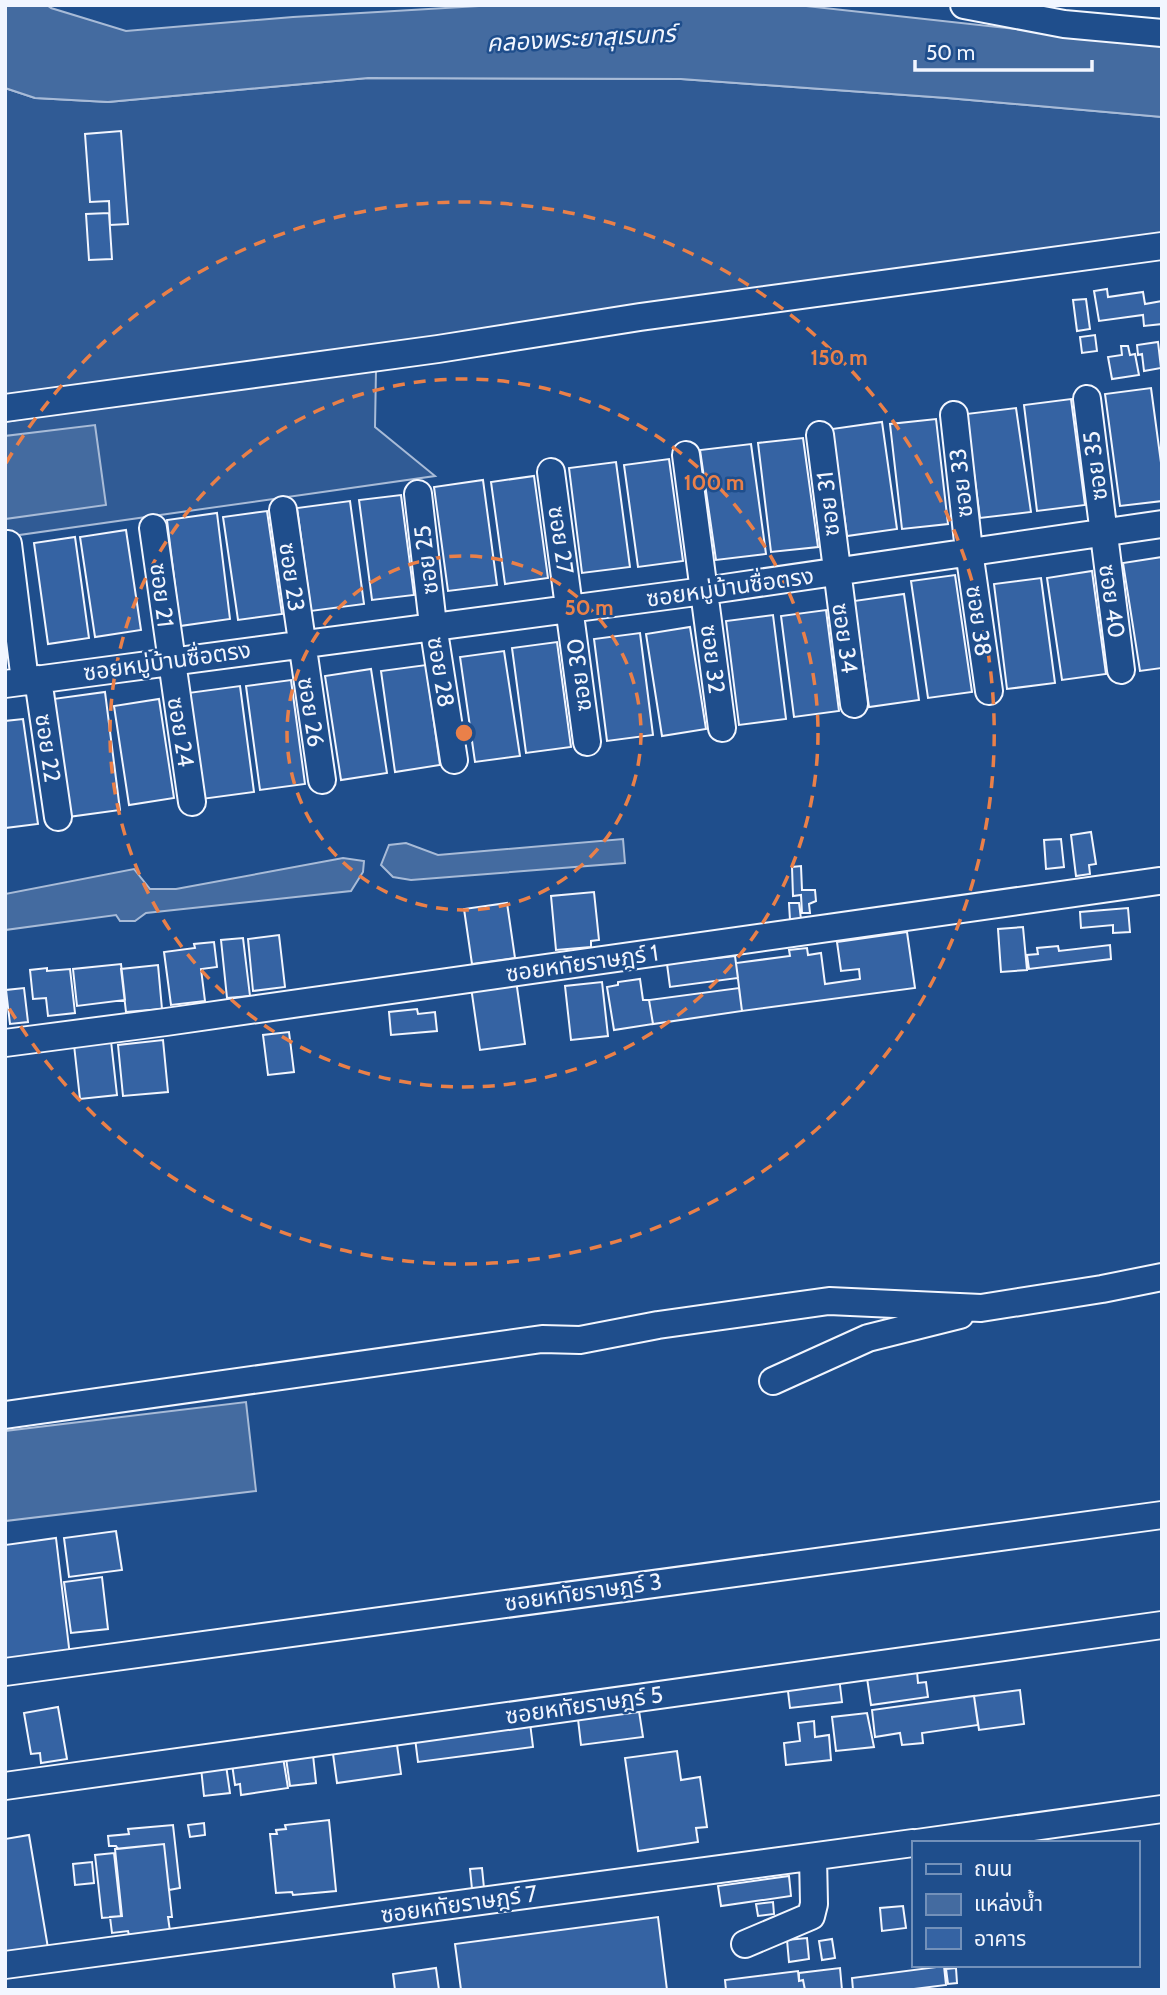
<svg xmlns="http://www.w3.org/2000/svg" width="1167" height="1995" viewBox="0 0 1167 1995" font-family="Cabin,'Noto Sans Thai',sans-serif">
  <rect width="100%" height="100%" fill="#1f4e8c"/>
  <path fill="#305b95" stroke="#a8bbd7" stroke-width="2" d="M368,78L681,79L947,98L1162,117V238L5,398V88L35,98L108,102Z
    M376,370L375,427L435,476L5,537V422L122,402L298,382Z"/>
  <path fill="#446ba0" stroke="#a8bbd7" stroke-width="2" d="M5,5H47L51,8L126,31L293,17L496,5H797L1162,45V117L947,98L681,79L368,78L108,102L35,98L5,88Z
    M95,425L106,505L5,519V436Z
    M623,839L625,863L411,880L393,877L381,865L389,845L406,843L438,855Z
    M343,858L364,861L363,872L351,891L146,913L135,921H120L116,915L5,930V894L134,869L150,889H176Z
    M246,1402L256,1491L5,1521V1431Z"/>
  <path fill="#3563a3" stroke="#f2f6ff" stroke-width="2" d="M121,131L128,224L110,225L109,201L90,202L85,134Z
    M109,213L112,259L89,260L86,214Z
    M1107,289L1108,297L1143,292L1145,304L1162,301V324L1144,326L1143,315L1099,321L1094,291Z
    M1086,299L1090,329L1077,331L1073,300Z
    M1095,335L1097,351L1082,353L1080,337Z
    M1158,342L1161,368L1144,371L1142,354L1138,355L1137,345Z
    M1121,346H1128L1130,355L1135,354L1139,375L1112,379L1108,357L1122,355Z
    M1151,388L1162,470V501L1120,506L1105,394Z
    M1071,399L1085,505L1037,511L1024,405Z
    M1016,408L1031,512L980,518L966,414Z
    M936,419L948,524L902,529L890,424Z
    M882,422L897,529L847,536L832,429Z
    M803,438L818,547L771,552L758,443Z
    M751,444L766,554L716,560L700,450Z
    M669,459L683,561L638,567L624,465Z
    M616,462L630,567L582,573L569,468Z
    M534,476L548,578L505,584L491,482Z
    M483,480L497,585L448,591L434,487Z
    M401,495L414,595L372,600L359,500Z
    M350,501L364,604L311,611L297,508Z
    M267,511L282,614L238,620L223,517Z
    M217,513L230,619L180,626L167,520Z
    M126,530L141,630L95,637L80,537Z
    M75,537L89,638L48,644L34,543Z
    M1162,557V668L1140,671L1123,563Z
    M1092,571L1106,674L1062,680L1047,578Z
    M955,575L972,692L928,698L911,581Z
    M1041,578L1055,683L1007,689L994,584Z
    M904,594L919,700L869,707L854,601Z
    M826,610L839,711L794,717L781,616Z
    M773,615L786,719L739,725L726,621Z
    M690,627L706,729L662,736L646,634Z
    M640,633L653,735L607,741L594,639Z
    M557,642L571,747L526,753L512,648Z
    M504,651L520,756L475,762L460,657Z
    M426,665L440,765L395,772L381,671Z
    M371,669L387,773L341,780L325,676Z
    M291,680L305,784L260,790L246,686Z
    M240,686L254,792L202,799L188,693Z
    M105,692L120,810L68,817L53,699Z
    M159,699L174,798L129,805L114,706Z
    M23,719L38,824L5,828V721Z
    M1091,832L1096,864L1089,865L1090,874L1076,876L1071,835Z
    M1061,839L1064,867L1046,869L1044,840Z
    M801,866L802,890H815L816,901L809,904L810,913H802L801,895L793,896L792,867Z
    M594,892L599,940L591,941V947L556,950L551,896Z
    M507,903L515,958L472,964L464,909Z
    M789,903H799L801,919L790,920Z
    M1128,908L1130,932L1113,933V925L1081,928L1080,912Z
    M1023,927L1027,970L1001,972L998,929Z
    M907,932L915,988L742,1011L736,963L790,956L789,950L807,948L808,955L821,953L825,984L860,979L859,969L841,971L837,942Z
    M279,935L285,987L253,991L248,939Z
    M243,938L250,996L227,998L221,940Z
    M214,942L217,967L201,969L205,1001L171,1005L164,952L195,948L194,944Z
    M1110,945L1111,959L1029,969L1027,955L1038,954L1037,948L1058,946L1059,951Z
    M735,956L738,978L670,987L667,964Z
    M121,964L125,1000L77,1006L73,969Z
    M158,965L162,1009L126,1012L121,969Z
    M47,968V971L70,969L75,1013L48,1016L46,998L33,999L30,970Z
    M640,979L643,1000H649L653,1024L614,1030L607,987L618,985V982Z
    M516,980L525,1044L480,1050L471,987Z
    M602,982L608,1036L571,1040L565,986Z
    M24,988L28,1022L10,1024L6,990Z
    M739,988L742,1011L653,1024L649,1000Z
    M417,1009L418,1014L435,1012L437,1031L391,1035L389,1012Z
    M289,1032L294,1072L268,1075L263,1035Z
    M163,1040L168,1092L123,1096L118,1045Z
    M111,1041L117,1095L80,1099L74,1045Z
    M116,1531L122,1570L69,1577L64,1538Z
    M56,1538L70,1656L5,1664V1545Z
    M102,1577L108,1629L71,1633L64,1582Z
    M917,1671L918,1683L926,1682L928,1697L871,1705L867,1678Z
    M839,1677L842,1702L790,1708L787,1683Z
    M1020,1690L1024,1724L979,1730L974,1696Z
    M974,1696L978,1725L922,1733L923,1743L902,1745L900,1733L875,1737L872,1710Z
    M58,1707L67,1759L41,1763L40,1753L31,1754L24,1713Z
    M639,1711L643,1737L581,1745L578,1719Z
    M867,1713L874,1747L836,1751L832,1717Z
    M814,1721L815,1737L829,1735L831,1760L786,1765L784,1743L800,1741L798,1723Z
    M530,1723L533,1747L418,1762L415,1738Z
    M397,1745L401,1774L337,1783L333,1754Z
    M677,1751L681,1780L700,1777L707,1827L696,1828L698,1842L638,1851L625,1758Z
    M313,1755L316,1783L290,1786L286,1758Z
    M283,1757L288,1788L241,1795L240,1784L235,1785L232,1764Z
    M226,1765L230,1793L204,1796L201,1768Z
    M329,1820L336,1891L293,1895L292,1892L276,1893L270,1834H277L276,1830L286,1829L285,1825Z
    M204,1823L205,1835L190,1837L188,1825Z
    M173,1825L180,1888L169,1890L164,1844L118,1849L116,1846H109L108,1836L129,1834L128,1829Z
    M29,1835L48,1948L5,1953V1839Z
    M164,1844L172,1917H168L170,1931L129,1935L128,1931L112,1933L110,1917L122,1916L115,1849Z
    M114,1853L121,1916L102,1918L95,1855Z
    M92,1862L94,1883L75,1885L73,1864Z
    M482,1868L484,1888L472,1889L470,1869Z
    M789,1876L791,1896L721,1906L718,1886Z
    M773,1902L774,1914L758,1916L756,1904Z
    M903,1906L906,1928L882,1931L880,1908Z
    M658,1917L667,1990H461L455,1944Z
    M807,1938L809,1959L789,1962L787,1940Z
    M832,1939L835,1958L822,1960L819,1941Z
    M944,1966L946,1985L906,1990H853L852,1978Z
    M436,1968L439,1990H395L393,1974Z
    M840,1968L842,1990H805L803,1980L799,1981V1973Z
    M956,1968L957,1983L948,1984L946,1969Z
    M798,1971L799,1981L803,1980L805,1990H726L725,1980Z"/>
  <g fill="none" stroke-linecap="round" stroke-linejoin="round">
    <defs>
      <path id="minor" d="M964,5L1064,24L1162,33
        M1087,399L1121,670
        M5,408L438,349L640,317L1162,246
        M954,415L969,551L989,691
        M820,435L854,704
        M686,455L722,728
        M551,472L587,742
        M418,494L433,625L454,760
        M283,510L322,780
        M153,528L192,802
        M8,544L25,681
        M38,679L58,817
        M5,684L704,591L1162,524
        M5,1043L166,1022L1159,881
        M773,1381L868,1338L960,1315
        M5,1415L542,1339L580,1340L658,1325L829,1301L981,1308L1102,1289L1162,1277
        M5,1672L1162,1515
        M5,1786L1162,1625
        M917,1843L1162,1809
        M745,1944L811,1916L814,1904L813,1857
        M5,1965L913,1843"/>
    </defs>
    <use href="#minor" stroke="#f2f6ff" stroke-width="30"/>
    <use href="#minor" stroke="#1f4e8c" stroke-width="26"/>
  </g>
  <g fill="none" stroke="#ea8049" stroke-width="3.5" stroke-dasharray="12 9">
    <circle cx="464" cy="733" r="177"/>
    <circle cx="464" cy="733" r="354"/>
    <path d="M6 463A531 531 0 1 1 6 1003"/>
  </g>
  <g text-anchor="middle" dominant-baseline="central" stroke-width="5" stroke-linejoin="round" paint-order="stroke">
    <g font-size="23" fill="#f2f6ff" stroke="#1f4e8c">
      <text transform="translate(1095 466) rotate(-97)">ซอย 35</text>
      <text transform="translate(961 483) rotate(-96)">ซอย 33</text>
      <text transform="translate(828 504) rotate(-96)">ซอย 31</text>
      <text transform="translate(561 540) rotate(82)">ซอย 27</text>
      <text transform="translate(426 560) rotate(-97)">ซอย 25</text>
      <text transform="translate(292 577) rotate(82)">ซอย 23</text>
      <text transform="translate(730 587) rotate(-8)">ซอยหมู่บ้านซื่อตรง</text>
      <text transform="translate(162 595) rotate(83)">ซอย 21</text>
      <text transform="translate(1112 601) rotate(82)">ซอย 40</text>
      <text transform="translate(979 621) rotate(82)">ซอย 38</text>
      <text transform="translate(845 638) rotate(82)">ซอย 34</text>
      <text transform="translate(713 659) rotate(83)">ซอย 32</text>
      <text transform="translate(167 661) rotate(-8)">ซอยหมู่บ้านซื่อตรง</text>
      <text transform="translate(441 672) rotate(81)">ซอย 28</text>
      <text transform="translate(579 675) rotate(-97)">ซอย 30</text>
      <text transform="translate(311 712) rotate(81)">ซอย 26</text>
      <text transform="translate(181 732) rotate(81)">ซอย 24</text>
      <text transform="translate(48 748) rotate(82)">ซอย 22</text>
      <text transform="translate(582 963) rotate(-8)">ซอยหทัยราษฎร์ 1</text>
      <text transform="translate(583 1592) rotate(-8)">ซอยหทัยราษฎร์ 3</text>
      <text transform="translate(584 1705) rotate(-8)">ซอยหทัยราษฎร์ 5</text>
      <text transform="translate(459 1904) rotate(-8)">ซอยหทัยราษฎร์ 7</text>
    </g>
    <g font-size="24" font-style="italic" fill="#f2f6ff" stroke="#1f4e8c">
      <text transform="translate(581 38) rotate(-3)">คลองพระยาสุเรนทร์</text>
    </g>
  </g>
  <circle cx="464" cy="733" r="10" fill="#ea8049" stroke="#1f4e8c" stroke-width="3.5"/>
  <g font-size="21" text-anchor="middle" font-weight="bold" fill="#ea8049" stroke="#1f4e8c" stroke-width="5" stroke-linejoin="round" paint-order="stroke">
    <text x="839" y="365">150 m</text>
    <text x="714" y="490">100 m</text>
    <text x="589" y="615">50 m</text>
  </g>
  <rect width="1167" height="1995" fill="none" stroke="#f2f6ff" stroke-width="14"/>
  <rect x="912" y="1841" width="228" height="126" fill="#1f4e8c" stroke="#7391ba" stroke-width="2"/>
  <rect x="926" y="1864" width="35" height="10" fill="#1f4e8c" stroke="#7391ba" stroke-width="2"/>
  <text x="974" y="1876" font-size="21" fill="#f2f6ff">ถนน</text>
  <rect x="926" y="1894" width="35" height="21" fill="#446ba0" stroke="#7391ba" stroke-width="2"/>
  <text x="974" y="1911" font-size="21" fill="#f2f6ff">แหล่งน้ำ</text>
  <rect x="926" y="1928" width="35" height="21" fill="#3563a3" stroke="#7391ba" stroke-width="2"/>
  <text x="974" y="1946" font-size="21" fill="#f2f6ff">อาคาร</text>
  <path d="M915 60v10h177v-10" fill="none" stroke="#f2f6ff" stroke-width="3.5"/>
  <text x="926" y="60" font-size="21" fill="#f2f6ff" stroke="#1f4e8c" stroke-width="5" paint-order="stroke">50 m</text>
</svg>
